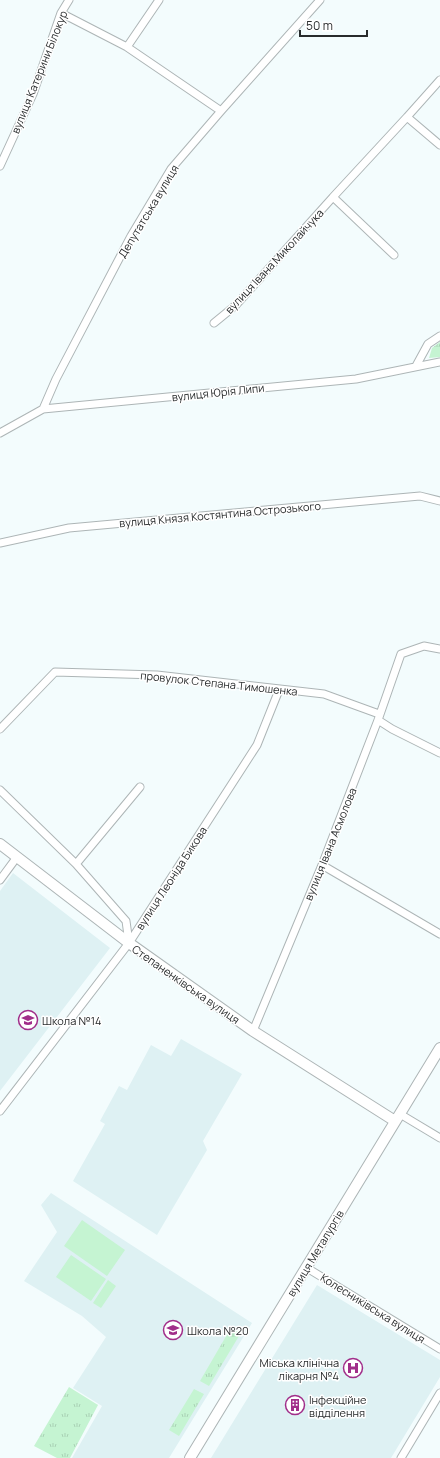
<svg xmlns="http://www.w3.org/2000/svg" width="440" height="1458" viewBox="0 0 440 1458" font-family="Manrope,sans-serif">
  <defs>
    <pattern id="grass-tufts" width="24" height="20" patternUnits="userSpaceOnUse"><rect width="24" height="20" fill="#c5f4d2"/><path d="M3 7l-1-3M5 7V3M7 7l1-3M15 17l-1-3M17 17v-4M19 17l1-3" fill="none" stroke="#a9d1b4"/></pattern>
  </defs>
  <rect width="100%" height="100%" fill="#f3fcfd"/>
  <path fill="#def1f3" d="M13,873L110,948L0,1091V891Z
    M181,1039L242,1074L203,1141L207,1150L157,1235L73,1181L105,1124L100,1121L119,1086L127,1090L151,1045L171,1056Z
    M51,1193L252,1323L169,1458H72L102,1406L73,1388L106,1337L82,1316L24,1281L57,1232L41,1205Z
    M317,1285L440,1360V1377L391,1458H211Z"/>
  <path fill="url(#grass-tufts)" d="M440,342V357L429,358L432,348Z
    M232,1326L242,1331L209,1386L200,1381Z
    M69,1387L98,1405L70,1458H57L34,1446Z
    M194,1389L204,1394L179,1436L169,1430Z"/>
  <path fill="#c5f4d2" d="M82,1220L125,1250L107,1276L64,1246Z
    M71,1255L106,1279L91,1301L56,1277Z
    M108,1280L116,1286L101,1308L93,1303Z"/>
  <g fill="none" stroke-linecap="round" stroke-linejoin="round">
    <defs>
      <path id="minor" d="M61,13L127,47L221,111
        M127,47L159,0
        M407,117L440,80
        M0,166L33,94L61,13L69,0
        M333,197L407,117L440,145
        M214,323L236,305L333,197L394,255
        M416,366L428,344L440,336
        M43,409L56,379L131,236L171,169L221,111L320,0
        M0,433L43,409L356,379L440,362
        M0,543L69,528L420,496L440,501
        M378,720L392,729L440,753
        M0,729L55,672L157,675L324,694L379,714
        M0,790L76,864L126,921L129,943
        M76,864L140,787
        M322,865L440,934
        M0,880L17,857
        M253,1031L322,865L378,720L401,654L424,646L440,649
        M0,1111L129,943L257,745L279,690
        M400,1114L440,1138
        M307,1268L440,1349
        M401,1458L440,1393"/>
      <path id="secondary" d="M0,844L129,943L253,1031L395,1121
        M190,1458L440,1048"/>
    </defs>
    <use href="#minor" stroke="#adb5b6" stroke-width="9"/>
    <use href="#secondary" stroke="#adb5b6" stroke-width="12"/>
    <use href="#minor" stroke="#fff" stroke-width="7"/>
    <use href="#secondary" stroke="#fff" stroke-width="10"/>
  </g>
  <defs>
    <symbol id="school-ring" viewBox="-11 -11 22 22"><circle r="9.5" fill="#fff" stroke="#a12e8a" stroke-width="1.5"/><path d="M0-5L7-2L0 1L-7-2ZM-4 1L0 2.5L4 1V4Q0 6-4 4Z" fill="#a12e8a"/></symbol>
    <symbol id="hospital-ring" viewBox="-11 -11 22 22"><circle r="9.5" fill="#fff" stroke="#a12e8a" stroke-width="1.5"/><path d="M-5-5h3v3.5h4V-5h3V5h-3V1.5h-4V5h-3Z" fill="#a12e8a"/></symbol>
    <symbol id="building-ring" viewBox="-11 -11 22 22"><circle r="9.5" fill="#fff" stroke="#a12e8a" stroke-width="1.5"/><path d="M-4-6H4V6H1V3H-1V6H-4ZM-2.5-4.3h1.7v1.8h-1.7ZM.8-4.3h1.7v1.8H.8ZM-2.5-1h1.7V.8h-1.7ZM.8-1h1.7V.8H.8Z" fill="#a12e8a"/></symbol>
  </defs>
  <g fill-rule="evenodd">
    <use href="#school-ring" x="17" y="1009" width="22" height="22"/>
    <use href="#school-ring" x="162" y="1319" width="22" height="22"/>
    <use href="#hospital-ring" x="342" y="1357" width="22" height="22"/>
    <use href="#building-ring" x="284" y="1394" width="22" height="22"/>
  </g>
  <g text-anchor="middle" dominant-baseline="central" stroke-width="3" stroke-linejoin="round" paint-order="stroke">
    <g font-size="11" fill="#282b2c" stroke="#fff">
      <text transform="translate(39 72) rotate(-68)">вулиця Катерини Білокур</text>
      <text transform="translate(148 211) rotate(-59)">Депутатська вулиця</text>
      <text transform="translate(274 261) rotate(-47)">вулиця Івана Миколайчука</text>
      <text transform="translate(218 392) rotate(-6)">вулиця Юрія Липи</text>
      <text transform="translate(220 514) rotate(-5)">вулиця Князя Костянтина Острозького</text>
      <text transform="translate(219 683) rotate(6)">провулок Степана Тимошенка</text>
      <text transform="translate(330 844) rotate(-68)">вулиця Івана Асмолова</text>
      <text transform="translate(171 878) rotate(-57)">вулиця Леоніда Бикова</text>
      <text transform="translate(186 984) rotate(35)">Степаненківська вулиця</text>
      <text transform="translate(315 1253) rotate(-59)">вулиця Металургів</text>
      <text transform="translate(373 1308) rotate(32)">Колесниківська вулиця</text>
    </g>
    <g font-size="11" fill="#282b2c" stroke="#fff" text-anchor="start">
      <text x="42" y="1020">Школа №14</text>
      <text x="187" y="1330">Школа №20</text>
      <text x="339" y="1362" text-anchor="end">Міська клінічна<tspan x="339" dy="13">лікарня №4</tspan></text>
      <text x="309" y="1399">Інфекційне<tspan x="309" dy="13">відділення</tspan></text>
    </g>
  </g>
  <path d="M300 30v6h67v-6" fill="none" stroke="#282b2c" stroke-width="2"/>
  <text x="306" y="30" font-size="12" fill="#282b2c" stroke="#ffffff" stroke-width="3" paint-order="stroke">50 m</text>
</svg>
